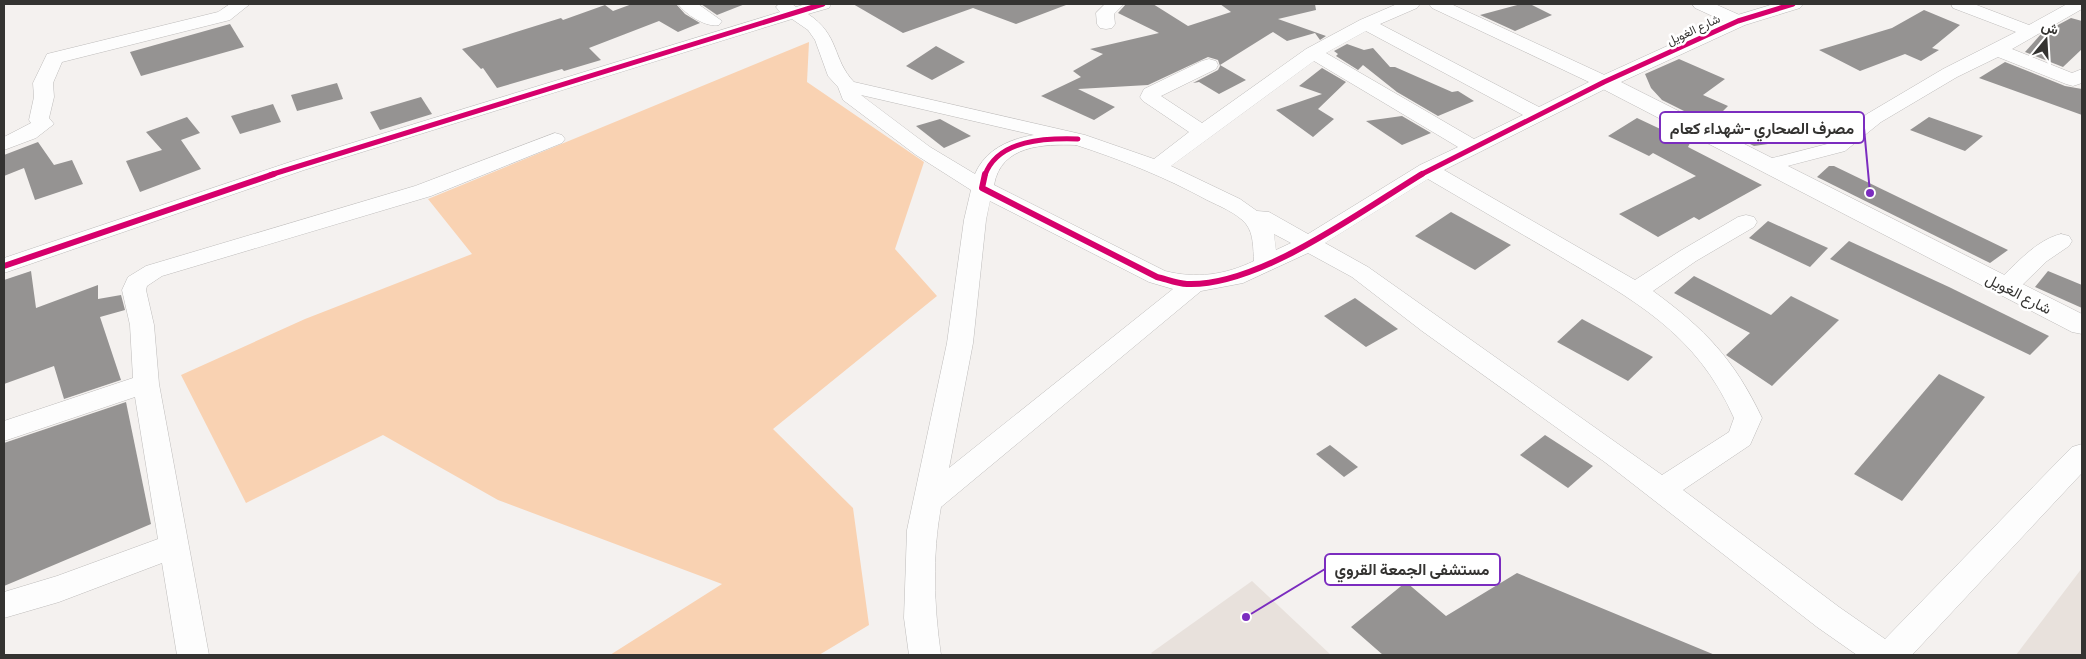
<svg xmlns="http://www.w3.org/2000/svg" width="2086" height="659" viewBox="0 0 2086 659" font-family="Commissioner,Vazirmatn,sans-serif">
  <rect width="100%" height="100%" fill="#f4f1ef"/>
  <g fill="#e8e1dc">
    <path d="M2082,568v87h-66z"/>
    <path d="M1252,581l79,74h-178l-2,-2z"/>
  </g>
  <path fill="#f9d2b2" d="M809,42l-2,40 117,80 -29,87 42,47 -164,133 80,79 16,117 -50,30h-209l112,-71 -224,-84 -115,-65 -137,68 -65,-128 124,-56 167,-65 -44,-55z"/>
  <g fill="#959392">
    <path d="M632,4h44l9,10 15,9 -22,9 -19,-11 -70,27 12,12 -37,11 -2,-2 -65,19 -14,-20 -2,1 -19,-20 99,-31 2,2 42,-15 8,6z"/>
    <path d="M701,4h44l-28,11z"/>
    <path d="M853,4h212l1,1 -50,19 -43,-16 -70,25z"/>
    <path d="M1126,4h27l35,22 43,-14 -11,-8h95l1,6 -38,9 48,17 -6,4 -5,-7 -28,8 -14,-9 -53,33 26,15 -27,14 -20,-12 -6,1 25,-13 2,-4 -2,-6 -10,-3 -60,28 -70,4 37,18 -21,13 -53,-24 40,-19 -8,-6 30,-17 -13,-5 69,-16 -41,-20z"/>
    <path d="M1521,4h9l22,11 -37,16 -35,-16z"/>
    <path d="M1924,10l36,15 -28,23 7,2 -18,11 -16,-7 -45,17 -41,-21 73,-22z"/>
    <path d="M2071,18l11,3v28l-19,18 -38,-15 16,-18z"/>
    <path d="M230,24l14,23 -103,29 -11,-24z"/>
    <path d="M1347,44l17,6 9,-2 17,19h5l57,25 6,-1 16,10 -36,15 -41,-24 -34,-27 -5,5 -22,-14 2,-2 -4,-3z"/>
    <path d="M936,46l29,16 -33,18 -26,-14z"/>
    <path d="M1679,59l46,20 -22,16 25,11 -5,5 58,31 -27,4 -92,-46 -11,-12 -6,-14z"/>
    <path d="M2005,62l60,24 17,3v26l-103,-37z"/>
    <path d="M1322,68l24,14 -28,27 16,10 -21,18 -37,-27 46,-16 -23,-8z"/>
    <path d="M337,83l6,16 -46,12 -6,-16z"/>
    <path d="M421,97l11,17 -52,16 -10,-18z"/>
    <path d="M273,104l8,18 -41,12 -9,-18z"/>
    <path d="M1402,116l29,17 -29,12 -36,-24z"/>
    <path d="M187,117l13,16 -19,7 20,29 -61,23 -14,-31 36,-11 -16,-18z"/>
    <path d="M1929,117l54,19 -18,15 -55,-21z"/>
    <path d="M1637,118l53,25 -2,4 74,38 -63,35 -5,-3 -36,20 -39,-23 77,-38 -43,-23 -4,3 -41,-20z"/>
    <path d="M940,119l31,17 -27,12 -28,-22z"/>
    <path d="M38,142l16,23 18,-5 11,24 -48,16 -11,-32 -20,8v-21z"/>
    <path d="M1829,166h5l174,84 -18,13 -173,-86z"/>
    <path d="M1451,212l60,33 -36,25 -60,-34z"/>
    <path d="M1768,221l60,27 -18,19 -61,-29z"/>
    <path d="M1849,241l100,46 100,49 -19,19 -200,-96z"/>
    <path d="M31,271l5,37 62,-23v14l23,-4 4,15 -25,7 21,63 -57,19 -10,-33 -50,18v-104z"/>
    <path d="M2048,271l34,14v23l-47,-21z"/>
    <path d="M1694,276l77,39 20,-19 48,24 -67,66 -46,-31 24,-22 -76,-40z"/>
    <path d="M1355,298l43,31 -32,18 -42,-31z"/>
    <path d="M1582,319l71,38 -25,24 -71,-39z"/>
    <path d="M1939,374l46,23 -83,104 -48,-27z"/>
    <path d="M126,402l25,122 -147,62v-143z"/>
    <path d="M1545,435l48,31 -25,22 -48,-33z"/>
    <path d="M1330,445l28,22 -14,10 -28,-23z"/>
    <path d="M1517,573l198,82h-332l-32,-28 55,-45 40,34z"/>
  </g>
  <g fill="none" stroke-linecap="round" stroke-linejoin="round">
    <defs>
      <g id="minor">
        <path d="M230,4h20l-20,16 -168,42 -9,21 1,14 -5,21 5,6 -18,14 -32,12v-13l27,-14 -2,-3 5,-23 -1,-14 14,-29 171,-42z"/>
        <path d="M678,4h20l24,17 -3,4c-12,3 -33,-10 -41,-21z"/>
        <path d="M779,4h13l4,3 10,-3h25l-2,4 -21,6c32,21 24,45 46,68l231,53 69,24 35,-27 -46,-31 -3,-4 4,-8 58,-28 7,-2 7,2 2,4 -2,4 -55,27 41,27 104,-74 54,-29 37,-16h23l-3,4 -37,16 159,83 50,-25 -157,-74 -3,-4h22l160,74 3,4 -3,4 -167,84 191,110 45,-29 58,-34 8,-2 8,2 3,5 -3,5 -58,34 -43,30c52,38 81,68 109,127l-12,27 -67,45 156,117 46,32 187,-192 10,-3v29l-170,182h-55l-40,-28 -211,-164 -184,-132 -70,-54 -44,-24 -65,30 -42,8 -260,216c-9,48 -7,100 0,148h-32l-5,-37 3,-88 40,-187 17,-123 7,-30 -55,-35 -73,-55 -5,-13 -10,-11 -13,-36 -7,-10 -16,-11 -488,151 -300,103v-15l286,-96 490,-150 -4,-5zM1366,31l157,84 -49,24 -148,-86zM1314,61l144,86 -38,18 -112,69 -39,-22 -12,-1 -17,-12 -69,-33zM861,95l173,40c-25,4 -49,15 -59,39l-45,-27zM1076,145c46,15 89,32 131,55 12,6 30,13 39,24 8,10 7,25 8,37 -29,14 -58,18 -89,10l-171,-86c7,-40 49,-41 82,-40zM1428,179c43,25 85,50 128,75 77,46 140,78 178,164l-5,14 -67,43 -294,-208 -43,-24zM990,201l159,81 24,7 -224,179 24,-125 13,-123zM1274,234l17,9 -15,7z"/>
        <path d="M1105,4h19l-10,10 1,10 -3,4 -6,1 -6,-1 -3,-4 -1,-11z"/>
        <path d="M1692,4h23l29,13 3,4 -3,4 -6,1 -6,-1 -37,-17z"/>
        <path d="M1951,4h23l55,21 38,-21h15v5l-70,40 60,24 10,-4v14l-9,3 -7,-2 -68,-27 -41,20 -76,45 -36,29 -77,20 -7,-2 -4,-4 4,-4 70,-18 36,-29 76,-45 73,-37 -63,-24z"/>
        <path d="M555,133l7,2 3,4 -3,4 -131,53 -269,80 -15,10 -1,4 8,35 5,59 50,271h-32l-15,-92 -103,39 -55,16v-26l53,-16 101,-37 -23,-142 -131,44v-20l129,-43 -3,-53 -8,-35 6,-13 18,-11 269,-80z"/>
        <path d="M2061,234l8,2 3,5 -3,5 -22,15 -33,32 -8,2 -8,-2 -4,-6 4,-6c18,-17 38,-41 63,-47z"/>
      </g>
      <path id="tertiary" d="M1774,4h29l-3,4 -55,17 -124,57 461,232v20l-10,-2 -475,-246 -4,-4 4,-4 134,-61z"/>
    </defs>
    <use href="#minor" stroke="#bebcbb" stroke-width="1"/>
    <use href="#tertiary" stroke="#bebcbb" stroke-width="1"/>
    <use href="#minor" fill="#fdfdfd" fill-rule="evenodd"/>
    <use href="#tertiary" fill="#fdfdfd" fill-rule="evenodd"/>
    <defs>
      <g id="cycleway-far1">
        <path d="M270,175l553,-171"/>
        <path d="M985,175c13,-36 62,-37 93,-36"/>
        <path d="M1420,175l184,-93 134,-61 55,-17"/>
      </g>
      <g id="cycleway">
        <path d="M985,174l-3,14 175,89c9,2 20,7 30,7 72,3 174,-73 235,-110"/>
        <path d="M4,266l270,-92"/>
      </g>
    </defs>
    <use href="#cycleway-far1" stroke="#fff" stroke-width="8"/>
    <use href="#cycleway" stroke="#fff" stroke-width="9"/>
    <use href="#cycleway-far1" stroke="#d6006c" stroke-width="5"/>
    <use href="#cycleway" stroke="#d6006c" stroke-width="6"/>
  </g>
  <g text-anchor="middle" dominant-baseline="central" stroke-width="5" stroke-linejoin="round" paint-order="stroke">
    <g font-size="12" fill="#343331" stroke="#fff">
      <text transform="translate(1693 29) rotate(-25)">شارع الغويل</text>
    </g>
    <g font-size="15" fill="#343331" stroke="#fff">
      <text transform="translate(2019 293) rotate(27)">شارع الغويل</text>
    </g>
  </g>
  <path fill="none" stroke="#7b2cbf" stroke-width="2" d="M1870 193L1864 128M1246 617L1325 569"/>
  <g fill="#7b2cbf" stroke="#fff" stroke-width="2">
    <circle cx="1870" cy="193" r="5"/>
    <circle cx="1246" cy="617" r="5"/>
  </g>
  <g fill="#fff" stroke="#7b2cbf" stroke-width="2">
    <rect x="1660" y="112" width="204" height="31" rx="5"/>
    <rect x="1325" y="554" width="175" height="31" rx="5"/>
  </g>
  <g font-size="16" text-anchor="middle" font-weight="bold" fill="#343331">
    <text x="1762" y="134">مصرف الصحاري -شهداء كعام</text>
    <text x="1412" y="575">مستشفى الجمعة القروي</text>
  </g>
  <rect width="2086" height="659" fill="none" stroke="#343331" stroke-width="10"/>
  <g transform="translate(2046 40) rotate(18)" stroke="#ffffff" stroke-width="4" paint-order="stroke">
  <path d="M0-4L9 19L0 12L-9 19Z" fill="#343331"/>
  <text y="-8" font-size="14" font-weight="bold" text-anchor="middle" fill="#343331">ش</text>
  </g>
</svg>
